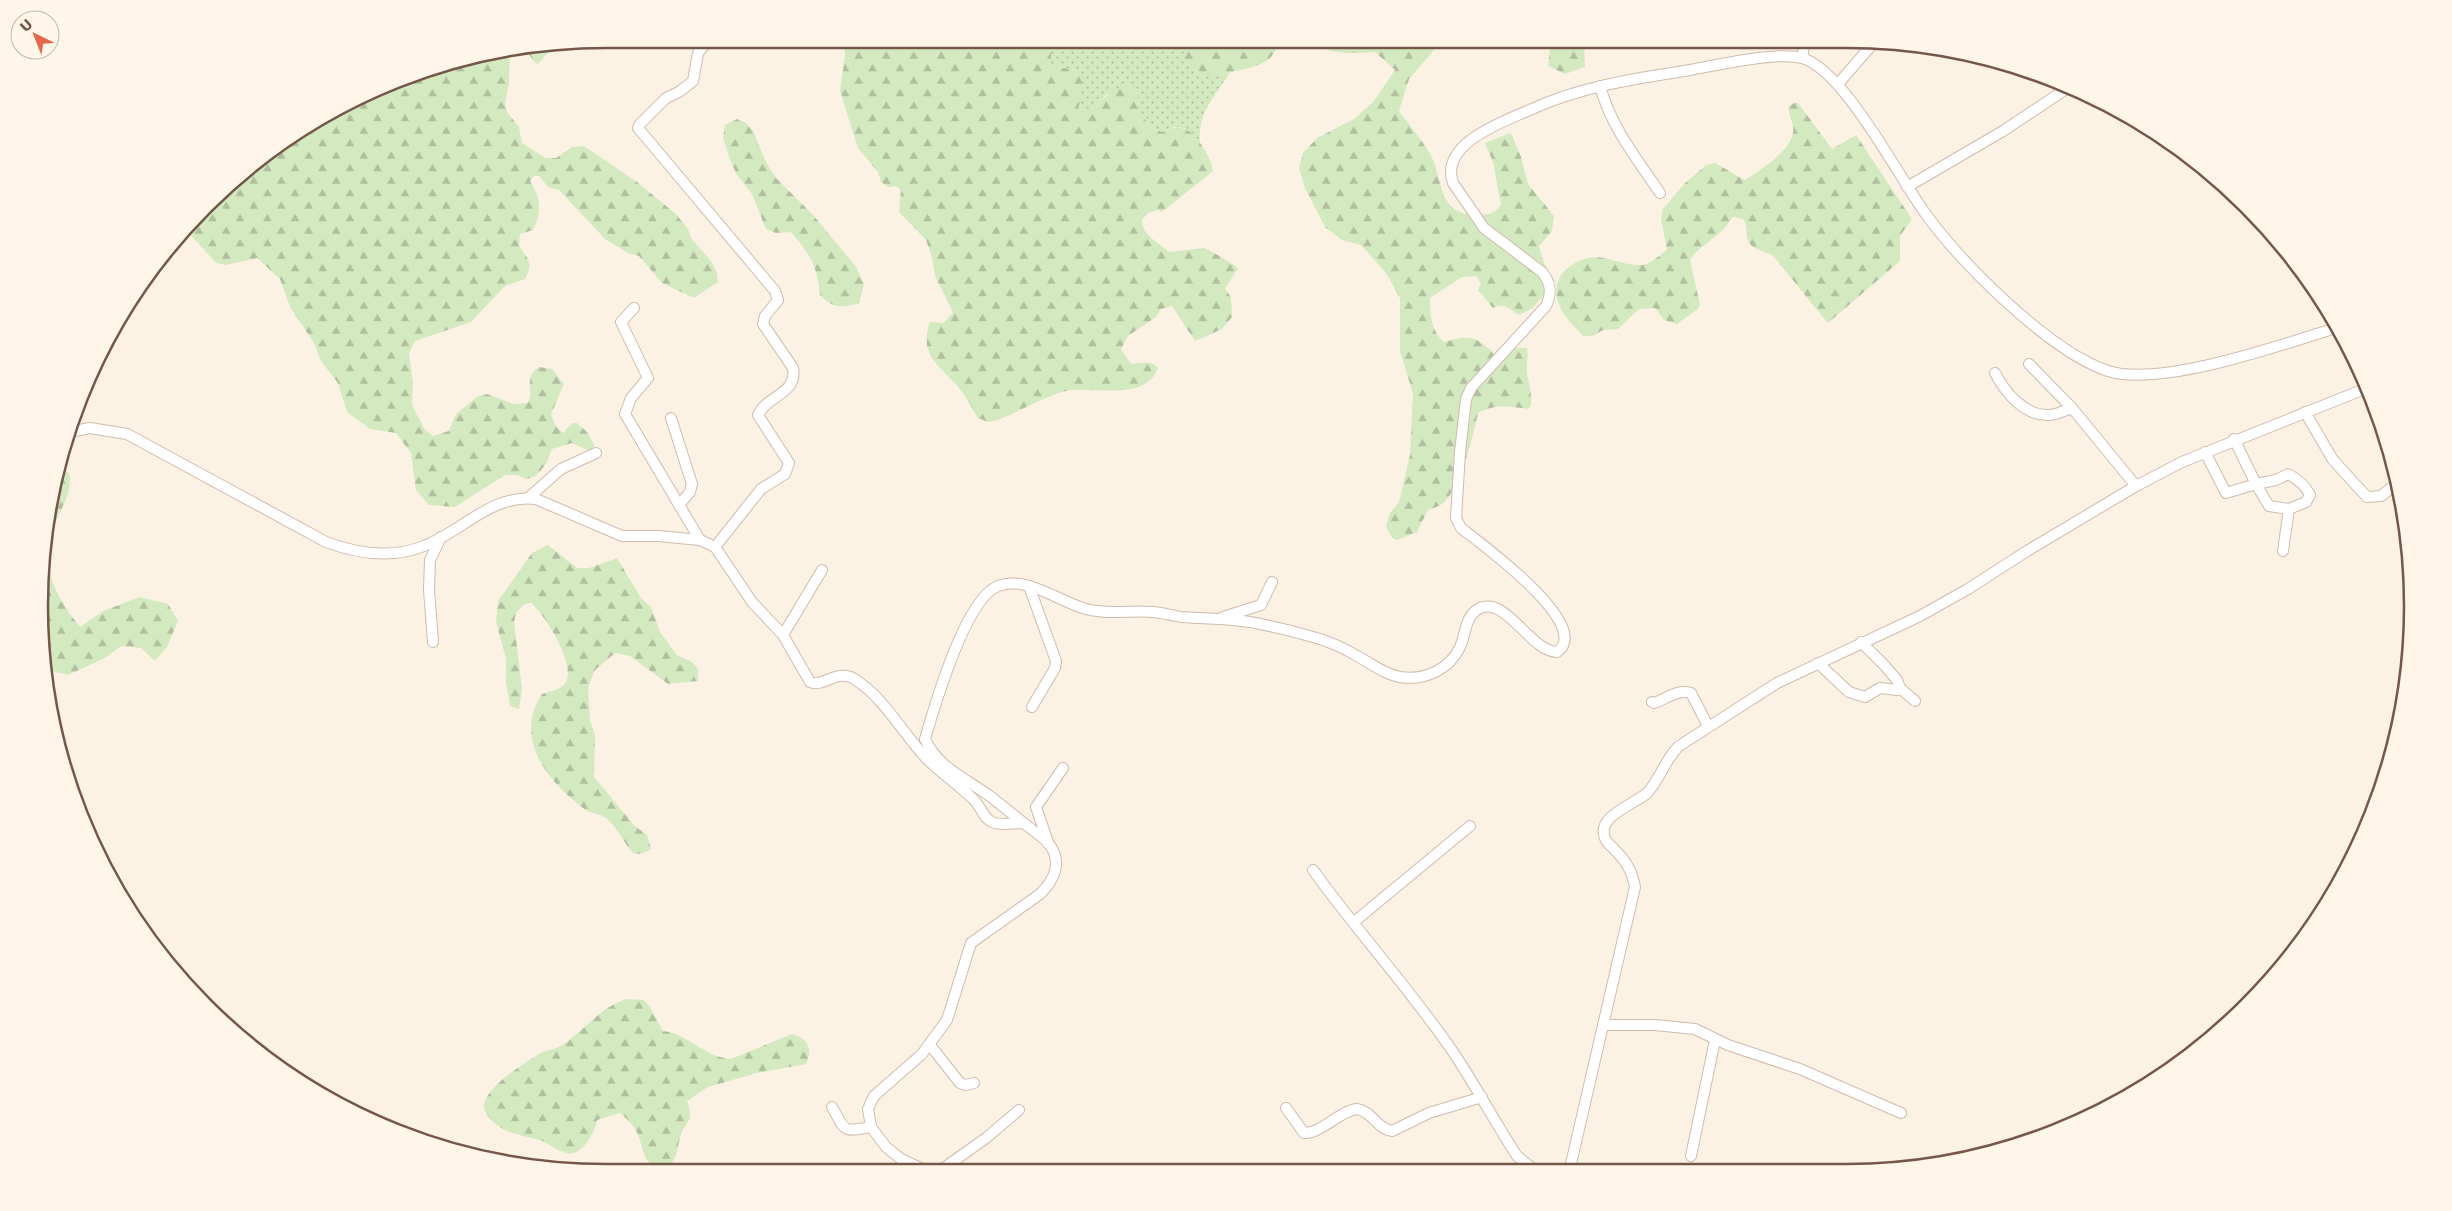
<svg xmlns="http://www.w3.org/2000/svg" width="2452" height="1211" viewBox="0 0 2452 1211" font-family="'DejaVu Sans',sans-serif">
  <defs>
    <pattern id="grass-dots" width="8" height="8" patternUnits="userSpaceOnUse" patternTransform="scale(1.25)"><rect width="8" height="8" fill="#d3eac1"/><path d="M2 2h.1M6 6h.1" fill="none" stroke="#b0c09f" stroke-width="1.8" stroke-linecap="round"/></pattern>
    <pattern id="forest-firs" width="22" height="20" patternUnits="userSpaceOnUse" patternTransform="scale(1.25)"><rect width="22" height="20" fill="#d3eac1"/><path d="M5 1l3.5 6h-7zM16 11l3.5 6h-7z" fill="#b0c09f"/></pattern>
  </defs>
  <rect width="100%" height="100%" fill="#fcf2e3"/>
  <path fill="url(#grass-dots)" d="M1061,39h120l41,35 8,-2c-16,27 -32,38 -30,71l-16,-15 -10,-1 -12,5 -9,-4 -16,-17 1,-20 -31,3 -17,20 -14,-2 1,-42 -26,-4v-18z"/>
  <g fill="url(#forest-firs)">
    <path d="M843,39h218l-10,9v18l26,4 4,3 1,25 -6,14 14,1c12,-13 21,-25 39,-28l9,6 -1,20 16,17 9,4c7,-2 12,-6 19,-4 14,2 31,30 32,43l-51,41 -4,-2 -10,3 -6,7c-1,14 18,24 27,32l35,-4c3,0 32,18 34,20l-13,21 6,8 1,20 -10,12 -27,12 -23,-35 -11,3 -5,8 -28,19 -7,13 10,15c11,-1 20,-4 27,4 -12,35 -67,17 -92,23 -23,6 -46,20 -68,29l-10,2 -10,-4c-6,-9 -11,-21 -19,-30 -19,-23 -41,-32 -29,-66l14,1 9,-11 -18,-36 -3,-19 -6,-17 -27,-28 2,-22 -5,-4 -8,1 -7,-5 -3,-10 -20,-24 -18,-57 5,-36z"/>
    <path d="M1181,39h100c-3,6 -6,14 -10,18 -9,12 -51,17 -66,19l-21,-17 1,-14z"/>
    <path d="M1307,39l140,1 -6,2 -32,37 -10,32c10,13 21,27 30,41 16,27 6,63 49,63 11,0 17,-2 23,-10l-8,-43 -8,-19 26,-10 10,24 7,27 26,32 -2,15 -13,15 5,17 11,18 -22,27 -14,7c-9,-6 -15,-13 -26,-7l-15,-18 3,-6 -5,-8 -14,1 -32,21c0,16 1,33 14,44 34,-10 32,-2 58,17l12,-11h13c2,9 -1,16 0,25 2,13 5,19 4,33l-3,3c-17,-3 -35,-5 -50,4 -5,23 -17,76 -36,91 -4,3 -10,4 -14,6l-11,22 -20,8 -5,-2 -6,-11 4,-14 9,-11 11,-47 3,-62 -13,-41v-54l-14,-25 -25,-28 -19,-5 -17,-13 -20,-39 -6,-20 4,-15 14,-15 37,-19 19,-17 22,-32 -20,-18c-14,1 -29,2 -43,-1 -8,-1 -17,-8 -25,-12z"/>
    <path d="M1551,40h33l1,27 -20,7 -17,-8z"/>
    <path d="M547,44l1,9 -10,11 -4,-2 -10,-15z"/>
    <path d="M510,48l-1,35 -4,20 2,9 12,15 3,16 24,15h10l16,-11 12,-1 53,36 39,32 12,15 3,9 20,23 6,12 1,9 -24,16 -32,-15 -23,-27 -11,-3 -23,-14 -46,-49 -11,-3 -9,-11h-5l-4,5c11,17 12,31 3,49l-13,4 -1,12c10,13 14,19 6,33l-20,7 -34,36 -56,19 -6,12 4,30 -1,22 13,25 8,6 16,-5 7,-17 22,-18 9,-2 26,10 15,-1c7,-15 -6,-24 11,-36l13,2 12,15 -13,30 4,11 8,8 9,-10h5l11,10 6,12 -2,5 -7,-1 -13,-6 -20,6 -6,15 -10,12 -10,3 -9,-4h-12l-50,32 -26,-2 -13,-15 -5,-37 -15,-20 -26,-4 -23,-17 -9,-29 -17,-22 -7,-18 -24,-36 -10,-28 -23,-21 -31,7 -10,-2 -27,-30v-10c22,-23 47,-48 72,-67 62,-48 171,-100 249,-108z"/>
    <path d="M1794,103h4l34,46 24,-14 56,84 -12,17v25l-72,62c-19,-22 -36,-45 -54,-66 -6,-7 -18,-5 -24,-13 -6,-7 -1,-18 -7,-25l-10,-2 -10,13 -27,22 -6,8 10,45 -2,4 -21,15 -13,-4 -9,-12 -16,1 -21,20 -15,1 -10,6h-10c-6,-7 -15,-15 -20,-23 -16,-26 -2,-48 25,-55 18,-4 35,8 53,7 8,0 19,-10 26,-15l-6,-31 2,-10 22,-26 21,-18 9,-2 30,17c15,-9 45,-29 48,-47 2,-10 -6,-17 -4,-27z"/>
    <path d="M737,119l9,4 7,8 13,31 10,16 38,38 42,51 8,17 -5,19c-18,6 -26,5 -39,-8 -3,-31 -10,-40 -29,-63l-15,1 -10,-4 -14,-35 -15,-19 -6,-13 -8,-24 2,-13z"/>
    <path d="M61,468l8,5c4,18 -6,32 -13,48 -3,8 -1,15 -3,22 -1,6 -5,13 -5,19 2,24 18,47 32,65l23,-16 37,-14 28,7 10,17 -11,26 -12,14 -14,-13 -20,-2 -16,12 -37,17 -25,-6 -3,-100 10,-74 7,-26z"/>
    <path d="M548,545l29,23h12l28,-10 24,40 10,9 9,25 17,23 15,7 6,7v12l-30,3 -38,-28 -15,-3 -20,17 -7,18 2,32 5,15 -1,42 41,49 12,9 4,14c-6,3 -11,7 -18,4 -9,-10 -18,-30 -29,-36 -7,-4 -14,-3 -21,-9 -36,-27 -70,-70 -41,-114 8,-3 20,-4 24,-12 10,-18 -22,-69 -36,-80l-8,4 -6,7 -2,9 8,67 -3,20 -9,-3 -4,-24v-23l-10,-37 2,-21 34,-48z"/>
    <path d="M627,999l17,1 6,7 13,24c26,3 41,26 68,28l61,-25c16,4 21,15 14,30l-49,9 -49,14 -21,14c8,24 -2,18 -7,37 -3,11 -2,17 -9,26 -30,6 -25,-10 -33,-29 -3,-9 -11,-16 -18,-22l-23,7c-2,11 -12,30 -23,33 -11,3 -24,-9 -34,-13 -12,-3 -30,-6 -40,-13 -6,-3 -16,-14 -16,-20 0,-20 42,-45 57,-54 5,-3 12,-3 18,-6 24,-14 40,-40 68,-48z"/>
  </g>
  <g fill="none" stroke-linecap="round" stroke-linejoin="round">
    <defs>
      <g id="minor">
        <path d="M709,39l-11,14 -5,28 -14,11 -13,6 -26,26 -2,4 137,163 3,9 -13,16 -2,8 30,44c5,26 -26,27 -35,47l31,48 -4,11 -24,15 -46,58"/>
        <path d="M1802,58l3,-18"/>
        <path d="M1838,84l38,-44"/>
        <path d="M1600,86c11,41 37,73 60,107"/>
        <path d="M1907,187l96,-56 66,-44"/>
        <path d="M634,308l-13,14 27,56 -17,20 -6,16 75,126"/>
        <path d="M2029,364l43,44 64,78"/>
        <path d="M1995,373c10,19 29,43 54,42 7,0 16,-5 23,-7"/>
        <path d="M2305,412l28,48 34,37 14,-1 16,-13"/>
        <path d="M671,418l21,66 -2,8 -11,13"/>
        <path d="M69,432l21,-4 37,6 199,108c32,12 65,17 98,4 37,-14 69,-53 112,-47l86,37h36l42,4 15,7 37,55 31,33"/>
        <path d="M2234,439l22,45 20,-4 12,-6c10,5 17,11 22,21l-4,7 -17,7"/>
        <path d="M2205,452l21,41 30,-9 13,22 20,3 -6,42"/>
        <path d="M528,498l33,-29 35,-16"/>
        <path d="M822,570l-39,65 27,47c14,6 28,-15 46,-2 30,20 47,54 71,79 14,14 32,26 46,40 7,6 11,20 19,23 8,4 22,1 31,1"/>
        <path d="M1029,586l27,75 -1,7 -23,39"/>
        <path d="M1223,617l38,-12 11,-23"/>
        <path d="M433,642l-4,-52 1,-30 11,-23"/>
        <path d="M1861,642l24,24 12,14 3,8 15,13"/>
        <path d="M1818,663l31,29 16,5 15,-9 17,2 3,-2"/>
        <path d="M1652,702l2,1c12,-4 23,-14 37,-10l17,33"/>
        <path d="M1048,842l-12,-35 27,-39"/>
        <path d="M1313,870c44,61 95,117 138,179 24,35 43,72 66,107l15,12"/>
        <path d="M1354,922l116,-96"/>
        <path d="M1603,1025h52l40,4 33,16 72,24 101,44"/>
        <path d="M930,1045l30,38 5,2 9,-2"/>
        <path d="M832,1107c14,25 10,25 39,20"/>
        <path d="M1286,1108l18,25c17,1 35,-22 53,-24 15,2 20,20 35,22l37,-18 53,-16"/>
        <path d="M1691,1156l24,-116"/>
        <path d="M1570,1168l65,-281c-3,-16 -9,-26 -20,-37 -3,-4 -9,-7 -10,-12 -9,-21 27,-33 41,-44 13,-12 19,-35 33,-48l98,-63 143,-67 48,-27 59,-38 109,-65 46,-24 185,-74"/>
        <path d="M925,1170l-24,-11 -15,-12 -15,-20 -3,-18 6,-13 48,-42 25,-34 24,-77 69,-49c15,-14 23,-34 8,-51 -5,-6 -12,-10 -18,-15 -13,-10 -26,-21 -39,-31 -24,-18 -53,-29 -66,-58 10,-34 40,-140 73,-153 28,-11 62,16 88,23 22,6 46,1 68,3 10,1 19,4 28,5 23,2 46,1 68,5 21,4 43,9 63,15 15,4 31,11 44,19 15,8 27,18 43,21 25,4 50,-8 60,-30 6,-13 5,-32 20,-39 27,-11 50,43 77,44 38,-26 -77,-109 -96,-124l-5,-10 4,-66 6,-53 5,-11 75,-82c6,-13 5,-23 -4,-34l-58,-44 -31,-45c-14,-40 52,-62 79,-74 47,-22 101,-30 152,-38 29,-5 91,-20 118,-13 41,11 97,119 123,155 37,51 124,138 183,158 53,17 176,-27 231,-44"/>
        <path d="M941,1170l45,-32 33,-28"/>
      </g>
    </defs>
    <use href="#minor" stroke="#d0bbad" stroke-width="12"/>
    <use href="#minor" stroke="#fff" stroke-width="10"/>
  </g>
  <path d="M0 0H2452V1211H0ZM606 48H1846A558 558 0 0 1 2404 606V606A558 558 0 0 1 1846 1164H606A558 558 0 0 1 48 606V606A558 558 0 0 1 606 48Z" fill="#fff6e9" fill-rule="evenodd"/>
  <path fill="none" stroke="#755749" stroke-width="2.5" d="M606 48H1846A558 558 0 0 1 2404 606V606A558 558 0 0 1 1846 1164H606A558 558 0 0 1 48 606V606A558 558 0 0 1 606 48Z"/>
  <g transform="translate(35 35) rotate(317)"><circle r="24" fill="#fff6e9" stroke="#c8b6a9"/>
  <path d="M0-4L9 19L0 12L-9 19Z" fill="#e86647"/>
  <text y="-8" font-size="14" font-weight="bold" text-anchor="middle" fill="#755749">U</text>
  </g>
</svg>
